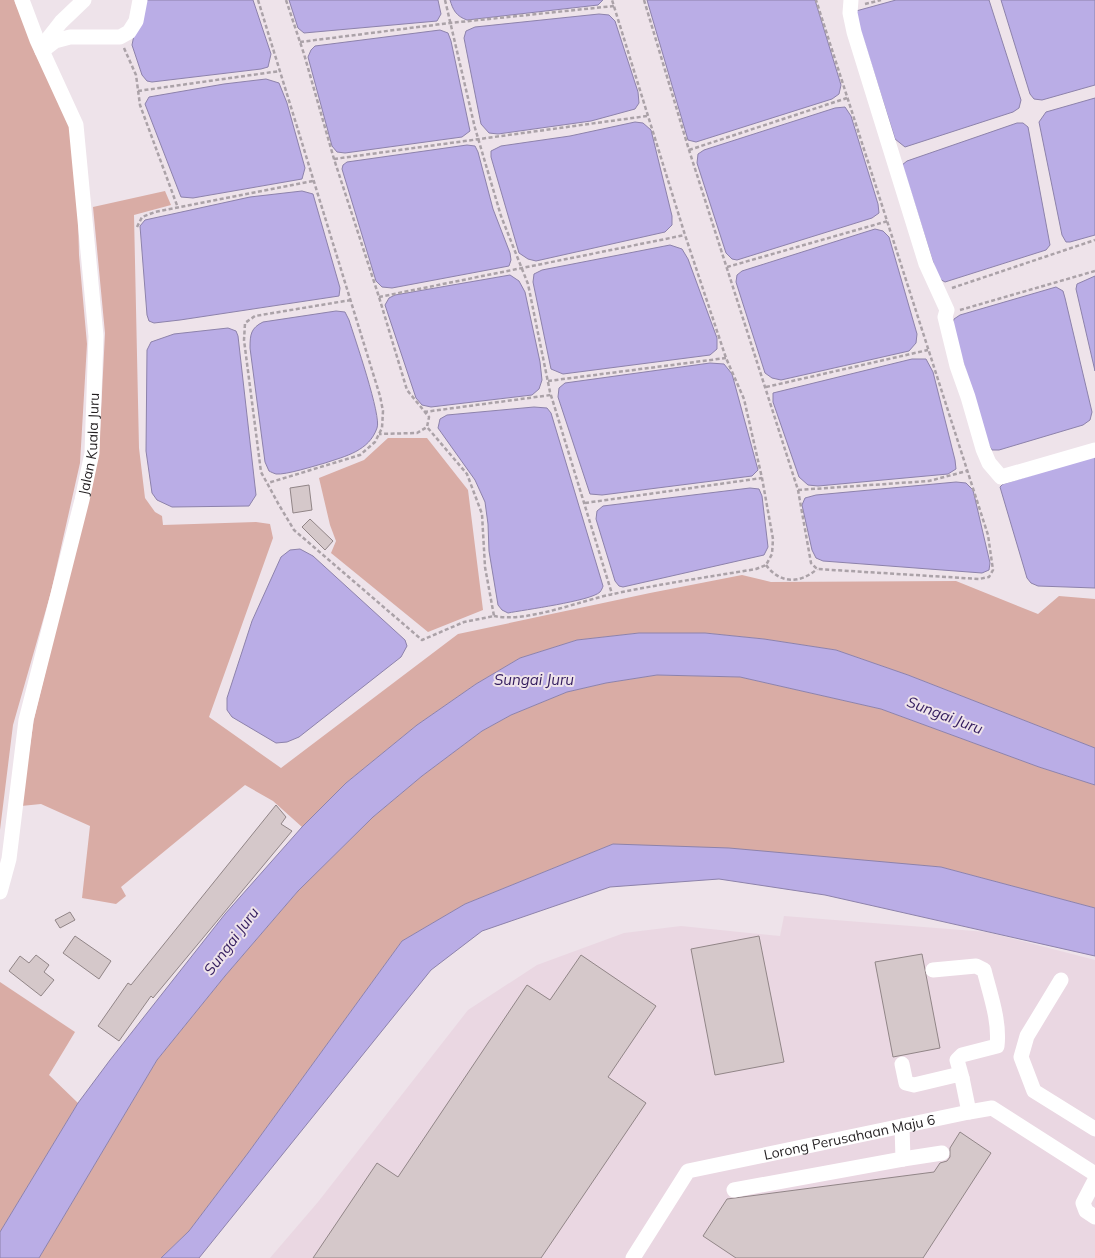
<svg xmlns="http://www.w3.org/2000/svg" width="1095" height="1258" viewBox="0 0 1095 1258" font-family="Mulish,sans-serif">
  <rect width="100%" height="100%" fill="#eee3ea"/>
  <path fill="#ead7e2" d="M784,916l203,16 108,28v298h-825l48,-56 150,-192 69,-45 87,-32 57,-7 99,10z"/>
  <g fill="#d9aca5">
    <path d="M0,0h14l57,130 6,48 2,77 8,89 -7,119 -29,129 -38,133 -13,105z"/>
    <path d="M165,191l6,14 -37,10 5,233 6,50 10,14 7,4 1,9 93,-3 14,2 3,14 -64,179 72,51 177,-134 192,-41 92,-18 29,7 185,-1 82,33 21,-18 36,3v149l-187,-73 -72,-25 -72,-11 -59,-6h-66l-62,7 -57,18 -44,26 -59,41 -71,58 -44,44 -29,-26 -28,-16 -124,102 5,9 -10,8 -34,-6 8,-72 -49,-22 -20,2 13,-87 65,-267 6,-119 -12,-126z"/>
    <path d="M388,438h39l41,52 15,120 -55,22 -97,-79 5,-12 -6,-16 -11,-47 45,-18z"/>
    <path d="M657,675l83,2 141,32 158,58 56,18v123l-154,-41 -328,-23 -148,60 -63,37 -154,212 -59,78 -28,27h-122l118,-198 68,-84 73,-85 75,-74 49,-41 60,-45 29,-16 56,-23 39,-9z"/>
    <path d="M0,982l75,50 -26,43 29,28 -78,129z"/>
  </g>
  <g fill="#baade6" stroke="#8d82ab">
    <path d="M141,0h112l18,54 -3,13 -7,2 -109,13 -5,-1 -5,-6 -10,-30z"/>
    <path d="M289,0h149l3,14 -4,7 -133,12 -6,-5z"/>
    <path d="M450,0h153l-5,5 -131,15c-11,-4 -14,-10 -17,-20z"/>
    <path d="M647,0h168l26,85 -2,9 -7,5 -136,43 -8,-2z"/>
    <path d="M896,0h93l32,100 -2,8 -6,4 -108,35 -10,-8 -39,-122v-6z"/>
    <path d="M1001,0h94v85l-53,15 -8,-1 -4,-5z"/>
    <path d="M599,14l10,1 6,6 23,71 1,11 -4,6 -44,12 -93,13 -9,-1 -8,-9 -17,-86 2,-7 9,-4z"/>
    <path d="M440,30l8,3 3,8 19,90 -8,6 -117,16 -8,-1 -5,-6 -24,-89 3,-7 4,-4z"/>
    <path d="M266,79l13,4 8,20 18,65 -3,11 -109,19 -12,-1 -36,-93 4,-7 75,-13z"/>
    <path d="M1095,98v137l-25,7h-4l-4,-7 -23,-113 7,-10z"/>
    <path d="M845,107l6,9 27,88 1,9 -7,5 -135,42 -5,-1 -6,-6 -29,-90 1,-9 6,-4 131,-42z"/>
    <path d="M635,122l8,1 8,7 21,86v9l-7,7 -129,29 -8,-2 -9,-6 -28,-96v-6l10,-5 69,-10z"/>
    <path d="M1017,123h6l5,4 22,118 -4,5 -101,32 -7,-4 -36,-113 5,-4z"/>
    <path d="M467,145l8,1 3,6 15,57 17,44 1,7 -2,6 -117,22 -10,-1 -6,-6 -34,-112 1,-4 4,-3z"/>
    <path d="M302,191l11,3 27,94 -1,8 -159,24 -26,3 -5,-2 -2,-6 -7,-89 5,-6 105,-23z"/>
    <path d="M875,229l8,2 6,6 28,97 -1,9 -7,8 -128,29 -9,-2 -7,-5 -29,-91 1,-7 5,-4z"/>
    <path d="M670,245l12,4 6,10 29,79v11l-7,6 -147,19 -12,-5 -18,-87 1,-8 8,-4z"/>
    <path d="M510,275l9,6 6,11 15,70 2,18 -3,9 -7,6 -101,12 -9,-2 -6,-7 -31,-93 4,-7 6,-3z"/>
    <path d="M1095,276v95l-19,-82 1,-5z"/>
    <path d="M1056,287l7,4 2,7 27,114 -2,8 -7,5 -84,25h-7l-4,-6 -36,-118 2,-7 6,-4z"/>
    <path d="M336,311l9,1 4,8c5,16 33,97 28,108 -8,23 -31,28 -52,35 -11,3 -39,12 -49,11 -3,-1 -5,-2 -7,-3l-4,-9 -15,-114c0,-14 1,-20 13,-26z"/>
    <path d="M228,328l8,3 2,5 18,159 -7,11 -77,1 -15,-7 -5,-7 -6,-42 1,-101 4,-8 23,-8z"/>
    <path d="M912,359h14l7,13 22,88 1,9 -8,5 -130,12 -10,-1 -9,-8 -26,-75v-9z"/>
    <path d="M710,363l14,1 8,10 26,96 -6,6 -150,19 -12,-1 -32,-97 1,-9 6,-5z"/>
    <path d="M534,407l13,1 4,5 52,173c0,1 -2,5 -3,6 -9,9 -77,18 -92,21l-6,-3 -4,-5 -9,-54 -1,-27 -3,-22 -10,-22 -37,-52 2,-9 7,-4z"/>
    <path d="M1095,455v133l-57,-2 -7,-3 -4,-5 -27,-91 3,-3z"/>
    <path d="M956,482l10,1 7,7 17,73 -1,7 -7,3 -159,-12 -7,-3 -4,-8 -10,-45 3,-7 11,-3z"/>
    <path d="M750,488l9,1 3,7 6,51 -4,8 -141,32 -4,-1 -4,-5 -19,-62 1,-8 6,-5z"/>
    <path d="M300,549l13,7 92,84 2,6 -6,11 -102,80 -12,5 -11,1 -44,-26 -5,-7v-12l25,-77 29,-64 9,-7z"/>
    <path d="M639,633h66l59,6 72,11 72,25 187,73v37l-56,-18 -158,-58 -141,-32 -83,-2 -51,8 -39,9 -56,23 -29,16 -60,45 -49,41 -75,74 -73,85 -68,84 -118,198h-39v-26l78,-129 32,-43 115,-146 77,-87 44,-44 71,-58 59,-41 44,-26 57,-18z"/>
    <path d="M613,844l116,4 212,19 154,41v48l-270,-61 -106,-16 -109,8 -128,44 -51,39 -232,288h-38l28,-27 59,-78 154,-212 63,-37z"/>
  </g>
  <g fill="#d5c8ca" stroke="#918587">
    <path d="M309,485l3,25 -19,3 -3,-25z"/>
    <path d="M310,519l23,22 -8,9 -23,-23z"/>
    <path d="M276,805l10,12 -5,7 11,7 -139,167 -2,-2 -32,45 -21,-15 30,-43 3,2z"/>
    <path d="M70,912l5,8 -15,8 -5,-8z"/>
    <path d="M75,936l36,25 -12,18 -36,-26z"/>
    <path d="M759,936l25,126 -69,13 -24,-126z"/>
    <path d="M922,954l18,94 -47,9 -18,-95z"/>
    <path d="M36,955l13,10 -5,7 10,8 -13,16 -32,-25 11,-15 9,7z"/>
    <path d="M581,955l75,51 -48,71 38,26 -105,155h-228l64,-95 21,14 129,-192 23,15z"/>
    <path d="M960,1132l31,21 -68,105h-187l-33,-22 24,-37 207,-27 6,-9 7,-2 3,-4v-9z"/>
  </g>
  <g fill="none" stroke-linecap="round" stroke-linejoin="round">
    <g stroke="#aba2a8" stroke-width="2.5" stroke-dasharray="4 2.5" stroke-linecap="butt">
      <path d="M258,0l122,396 3,15 -1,17 -7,14 -15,13 -92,28"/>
      <path d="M286,0l18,54 30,105 45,138 28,93 22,27 -2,10 -10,6 -38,1"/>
      <path d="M445,0l30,128 26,88 27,68 22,108 62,202"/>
      <path d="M644,0l45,150 109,340 13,73 6,6 162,10 10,-2 4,-7 -5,-35 -172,-535"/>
      <path d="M865,4l16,-4"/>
      <path d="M300,42l150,-19 164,-17"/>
      <path d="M124,48l12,27 4,30 38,103"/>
      <path d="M138,91l142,-20"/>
      <path d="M689,150l158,-52"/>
      <path d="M334,159l313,-43"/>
      <path d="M137,227l5,-10 13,-5 158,-31"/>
      <path d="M727,267l161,-46"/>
      <path d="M952,288l143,-48"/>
      <path d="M379,297l306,-62"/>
      <path d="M351,300l-96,16 -10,7 -1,17 17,132 18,33 15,25 128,110 42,-18 30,-6 -9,-49 -3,-53 -15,-40 -40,-47"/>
      <path d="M960,310l135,-39"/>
      <path d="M548,381l178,-23"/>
      <path d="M766,387l162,-37"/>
      <path d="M424,412l127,-17"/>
      <path d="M798,490l131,-9 38,-10"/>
      <path d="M585,503l177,-25"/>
      <path d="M766,565c14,19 34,19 51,4"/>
      <path d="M494,616c33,7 85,-15 119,-22 47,-10 95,-17 143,-25l10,-4 6,-11 1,-15 -11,-61 -18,-79 -18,-41 -41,-123 -73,-235"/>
    </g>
    <g stroke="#fff" stroke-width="15">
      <path d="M851,0l-1,13 4,19 72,232 21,46 -2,7 12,49 11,31 15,52 6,14 12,14 94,-27"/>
      <path d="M43,45l18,-23 23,-22"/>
      <path d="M42,51l13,-10 15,-4h50l9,-5 7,-11 4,-21"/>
      <path id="s1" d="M0,892l9,-33 17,-139 56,-220 10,-47 4,-117 -20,-211 -39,-85 -15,-40"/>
      <path d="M933,970l43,-4 8,4c6,24 16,51 13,76l-35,9 -5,5 5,18"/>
      <path d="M1061,980l-34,56 -6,21 13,34 61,38"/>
      <path d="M902,1064l4,19 8,2 42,-10 6,3 7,34"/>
      <path d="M903,1159l39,-6"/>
      <path d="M1095,1180l-12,23 3,8 9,6"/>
      <path d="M734,1190l169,-31 -1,-33"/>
      <path id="s2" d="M633,1258l55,-87 281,-59 23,-4 103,66"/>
    </g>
  </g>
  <g text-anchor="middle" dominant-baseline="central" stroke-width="4" stroke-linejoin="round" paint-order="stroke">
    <g font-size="14" fill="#231f21" stroke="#eee3ea">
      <text stroke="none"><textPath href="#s1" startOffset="458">Jalan Kuala Juru</textPath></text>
      <text stroke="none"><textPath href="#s2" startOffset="268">Lorong Perusahaan Maju 6</textPath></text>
    </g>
    <g font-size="15" font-style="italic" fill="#331c5e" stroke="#eee3ea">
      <text x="534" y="679">Sungai Juru</text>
      <text transform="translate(945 715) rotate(21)">Sungai Juru</text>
      <text transform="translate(231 941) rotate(-53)">Sungai Juru</text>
    </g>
  </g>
</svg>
